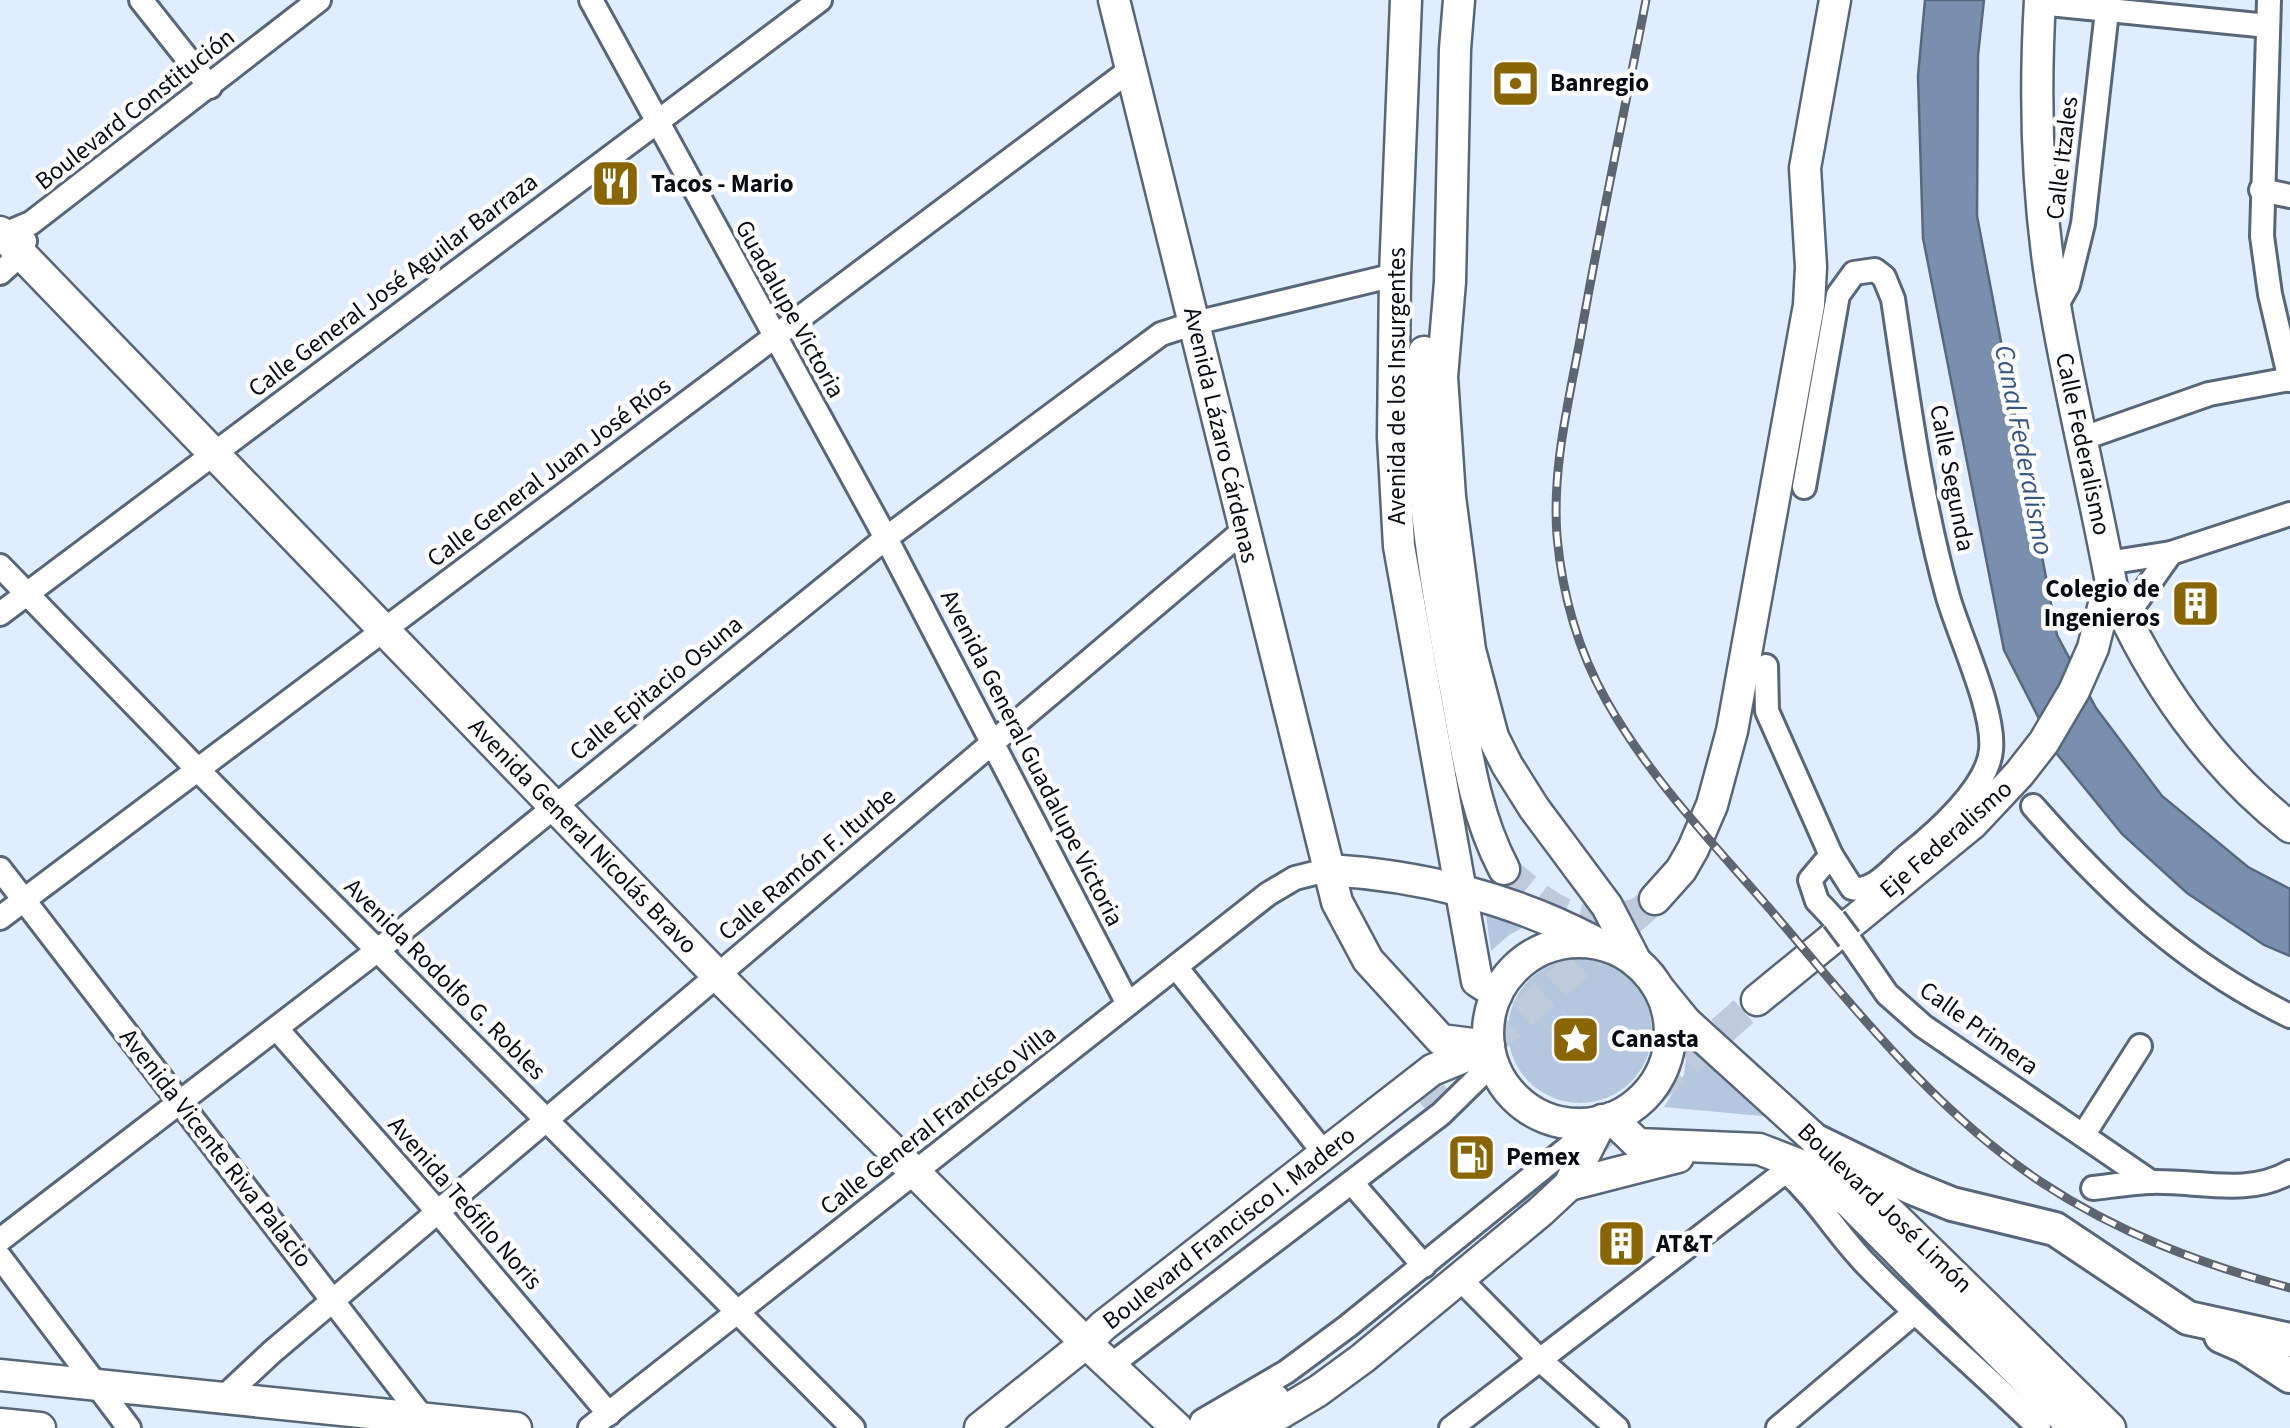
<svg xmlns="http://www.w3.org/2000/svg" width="2290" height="1428" viewBox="0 0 2290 1428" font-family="'Source Sans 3',sans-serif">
  <rect width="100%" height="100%" fill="#dfedfe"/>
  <g fill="#b5c7df">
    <path d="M1485,908l54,11 -30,16 -18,16z"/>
    <circle cx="1580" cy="1031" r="72"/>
    <path d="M1689,1033l95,85 -120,-11 20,-32z"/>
  </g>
  <path fill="#798fad" stroke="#57687f" stroke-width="2.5" d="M1925,0h59l-6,55 -1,161 80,419 39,73 66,88 86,71 42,22v67l-26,-11 -77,-52 -65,-59 -65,-80 -53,-104 -81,-412 -5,-162z"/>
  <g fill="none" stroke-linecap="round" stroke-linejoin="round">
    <g stroke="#bfcbdb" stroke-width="30" stroke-dasharray="30 15" stroke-linecap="butt">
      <path d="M1504,869c24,21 56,51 91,52 13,0 27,-5 40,-7"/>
      <path d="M1420,1103l235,-204"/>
      <path d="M1517,1208l240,-208"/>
    </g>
    <defs>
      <g id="minor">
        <path d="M141,0l69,87"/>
        <path d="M591,0l295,538 242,466"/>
        <path d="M2269,0l-7,236 8,58 20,86"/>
        <path d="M2039,3l229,23"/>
        <path d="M2261,190l29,6"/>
        <path d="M0,236l31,-13 288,-223"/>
        <path d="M0,273l20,-18 5,-14"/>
        <path d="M2055,308l13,-23 15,-61 24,-213"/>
        <path d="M2081,439l128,-45 81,-15"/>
        <path d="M1804,487l34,-192 16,-22 21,-3 9,7 9,22c15,100 28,201 55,298 12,41 47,114 43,153 -3,37 -55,83 -83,105 -15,12 -35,39 -56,33l-21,-33"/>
        <path d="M2107,563l64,-10 119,-39"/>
        <path d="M0,566l199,205 654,657"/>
        <path d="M0,614l820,-614"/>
        <path d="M2125,618l46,-65"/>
        <path d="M1766,666l1,45 64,144 -21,25 7,21 17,18"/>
        <path d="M2033,806c76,87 152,159 257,210"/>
        <path d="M0,869l423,549"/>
        <path d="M0,918l1130,-848"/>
        <path d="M1849,939l38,55 36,32 228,156"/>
        <path d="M1176,967l148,186"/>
        <path d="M277,1029l161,183 171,202"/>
        <path d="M2084,1134l56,-88"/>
        <path d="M1352,1183l72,83"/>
        <path d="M2093,1188c18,-2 37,-5 56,-6 47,-2 98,15 141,-10"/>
        <path d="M0,1240l378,-290 508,-412 275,-204 34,-11 200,-48"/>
        <path d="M0,1257l129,171"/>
        <path d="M1461,1280l78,79 78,69"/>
        <path d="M1111,1365l330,-251 52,-51"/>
        <path d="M225,1396l47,-44 971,-821"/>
        <path d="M590,1428l678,-534 27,-16 32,-8"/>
        <path d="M1199,1428l3,-7 84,-49 62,-46 248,-201"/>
        <path d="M1451,1428l335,-257c33,30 50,62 80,93 55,57 116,108 173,164"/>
        <path d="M1778,1428l136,-115"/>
      </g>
      <g id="major">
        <path d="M1114,0l223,902 31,58 73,80 48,6"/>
        <path d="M1406,0l-11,275 -2,162 6,109 78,435 20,13"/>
        <path d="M1459,0l-4,49 -5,233 -8,95 8,120 20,153 23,87 14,28 27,43 73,98 29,56"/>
        <path d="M2040,0c-6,104 -3,209 16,311 16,93 39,184 56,277 39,91 99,177 178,239"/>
        <path d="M0,232l717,743 369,368 91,85"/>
        <path d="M1424,352c-9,119 10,225 32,341 11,61 19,121 48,176"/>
        <path d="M1327,870c92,5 185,28 266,71"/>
        <path d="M1655,899l26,-29 12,-21 19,-44 20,-74 77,-426 2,-38 -6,-99 30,-168"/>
        <circle cx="1579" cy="1033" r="91"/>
        <path d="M1659,989l27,33 132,120 292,286"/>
        <path d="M1757,1000l215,-176 47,-50 25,-32 30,-51 19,-43 10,-40 9,-20"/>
        <path d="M1611,1118l27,26 121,5 44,17 47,37 224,225"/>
        <path d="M1569,1185l109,-28"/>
        <path d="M0,1375l516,53"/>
        <path d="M0,1424l40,4"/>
        <path d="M980,1428l106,-85 17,-17 329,-256 54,-22"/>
        <path d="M1219,1428l55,-29"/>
        <path d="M1256,1428l62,-37 45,-33 177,-146 29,-27 33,-65"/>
      </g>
      <g id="highway">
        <path d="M1818,1142l92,45 42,17 103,25 133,89 102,22"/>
        <path d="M2221,1336l23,10 46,30"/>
      </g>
    </defs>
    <use href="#minor" stroke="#576679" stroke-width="28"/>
    <use href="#major" stroke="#576679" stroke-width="35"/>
    <use href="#highway" stroke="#576679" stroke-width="38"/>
    <use href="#minor" stroke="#fff" stroke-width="22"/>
    <use href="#major" stroke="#fff" stroke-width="30"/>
    <use href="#highway" stroke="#fff" stroke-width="32"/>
    <defs>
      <path id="rail" d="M1646,0c-22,113 -46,226 -66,340 -12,65 -28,129 -23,196 5,57 21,114 49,164 43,77 106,142 163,208 83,97 164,202 272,274 77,51 160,82 249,106"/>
    </defs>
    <use href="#rail" stroke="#5c6570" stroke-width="9"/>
    <use href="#rail" stroke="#fff" stroke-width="5" stroke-dasharray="15" stroke-linecap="butt"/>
    <defs>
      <path id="minor-bridge" d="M1834,919l15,20"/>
    </defs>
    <use href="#minor-bridge" stroke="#576679" stroke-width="28" stroke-linecap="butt"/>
    <use href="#minor-bridge" stroke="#fff" stroke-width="22"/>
  </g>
  <defs>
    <symbol id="bank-square" viewBox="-11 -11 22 22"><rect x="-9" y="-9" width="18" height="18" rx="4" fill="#8a6504" stroke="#fff"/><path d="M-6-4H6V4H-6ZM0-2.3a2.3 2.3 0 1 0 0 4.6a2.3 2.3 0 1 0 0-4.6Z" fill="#fff"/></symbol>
    <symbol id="restaurant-square" viewBox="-11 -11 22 22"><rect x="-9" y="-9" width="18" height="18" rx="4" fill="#8a6504" stroke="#fff"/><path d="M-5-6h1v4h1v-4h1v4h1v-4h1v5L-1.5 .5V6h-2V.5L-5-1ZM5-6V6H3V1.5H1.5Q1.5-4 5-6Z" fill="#fff"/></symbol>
    <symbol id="building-square" viewBox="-11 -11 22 22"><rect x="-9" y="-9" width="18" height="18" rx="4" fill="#8a6504" stroke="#fff"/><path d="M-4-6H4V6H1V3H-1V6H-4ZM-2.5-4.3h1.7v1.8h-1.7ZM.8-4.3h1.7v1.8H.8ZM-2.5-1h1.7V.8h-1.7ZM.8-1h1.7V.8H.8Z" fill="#fff"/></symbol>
    <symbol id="sight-square" viewBox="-11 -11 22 22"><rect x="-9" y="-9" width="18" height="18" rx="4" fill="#8a6504" stroke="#fff"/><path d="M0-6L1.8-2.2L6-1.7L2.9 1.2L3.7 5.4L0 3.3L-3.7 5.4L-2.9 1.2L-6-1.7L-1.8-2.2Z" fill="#fff"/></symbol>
    <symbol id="fuel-square" viewBox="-11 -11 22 22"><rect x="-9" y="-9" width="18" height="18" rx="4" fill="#8a6504" stroke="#fff"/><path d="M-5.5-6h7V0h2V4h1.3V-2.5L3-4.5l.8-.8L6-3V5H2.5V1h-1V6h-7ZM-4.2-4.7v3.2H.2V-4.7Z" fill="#fff"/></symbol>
  </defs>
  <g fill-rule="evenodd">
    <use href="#bank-square" x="1488" y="56" width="55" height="55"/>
    <use href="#restaurant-square" x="588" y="156" width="55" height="55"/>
    <use href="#building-square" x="2168" y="576" width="55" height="55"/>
    <use href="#sight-square" x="1548" y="1012" width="55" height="55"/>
    <use href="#fuel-square" x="1444" y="1130" width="55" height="55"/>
    <use href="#building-square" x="1594" y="1216" width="55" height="55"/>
  </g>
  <g text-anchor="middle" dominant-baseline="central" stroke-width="9" stroke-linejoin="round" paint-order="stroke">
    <g font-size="25" font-weight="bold" fill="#070c13" stroke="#fff" text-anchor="start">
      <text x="1550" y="83">Banregio</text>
      <text x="651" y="184">Tacos - Mario</text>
      <text x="2160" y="589" text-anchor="end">Colegio de<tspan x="2160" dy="29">Ingenieros</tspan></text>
      <text x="1611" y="1039">Canasta</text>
      <text x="1506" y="1157">Pemex</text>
      <text x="1656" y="1244">AT&amp;T</text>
    </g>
    <g font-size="25" fill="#070c13" stroke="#fff">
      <text transform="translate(135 109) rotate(-38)">Boulevard Constitución</text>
      <text transform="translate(2062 158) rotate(-83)">Calle Itzales</text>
      <text transform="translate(393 285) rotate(-37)">Calle General José Aguilar Barraza</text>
      <text transform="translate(790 309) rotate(61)">Guadalupe Victoria</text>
      <text transform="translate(1397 386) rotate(-90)">Avenida de los Insurgentes</text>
      <text transform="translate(1221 435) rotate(77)">Avenida Lázaro Cárdenas</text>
      <text transform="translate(2083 444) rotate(78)">Calle Federalismo</text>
      <text transform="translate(549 472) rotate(-37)">Calle General Juan José Ríos</text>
      <text transform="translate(1952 478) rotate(79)">Calle Segunda</text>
      <text transform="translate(656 688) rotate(-39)">Calle Epitacio Osuna</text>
      <text transform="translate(1032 758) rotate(63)">Avenida General Guadalupe Victoria</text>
      <text transform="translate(583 836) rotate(46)">Avenida General Nicolás Bravo</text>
      <text transform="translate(1946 839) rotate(-41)">Eje Federalismo</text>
      <text transform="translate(807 864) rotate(-40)">Calle Ramón F. Iturbe</text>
      <text transform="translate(445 979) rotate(45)">Avenida Rodolfo G. Robles</text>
      <text transform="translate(1979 1028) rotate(36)">Calle Primera</text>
      <text transform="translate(938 1120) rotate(-38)">Calle General Francisco Villa</text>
      <text transform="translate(216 1148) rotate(52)">Avenida Vicente Riva Palacio</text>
      <text transform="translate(465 1203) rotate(49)">Avenida Teófilo Noris</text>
      <text transform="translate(1885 1208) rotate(44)">Boulevard José Limón</text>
      <text transform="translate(1229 1228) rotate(-38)">Boulevard Francisco I. Madero</text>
    </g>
    <g font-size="28" font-style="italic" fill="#355681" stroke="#fff">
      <text transform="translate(2024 450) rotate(79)">Canal Federalismo</text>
    </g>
  </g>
</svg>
